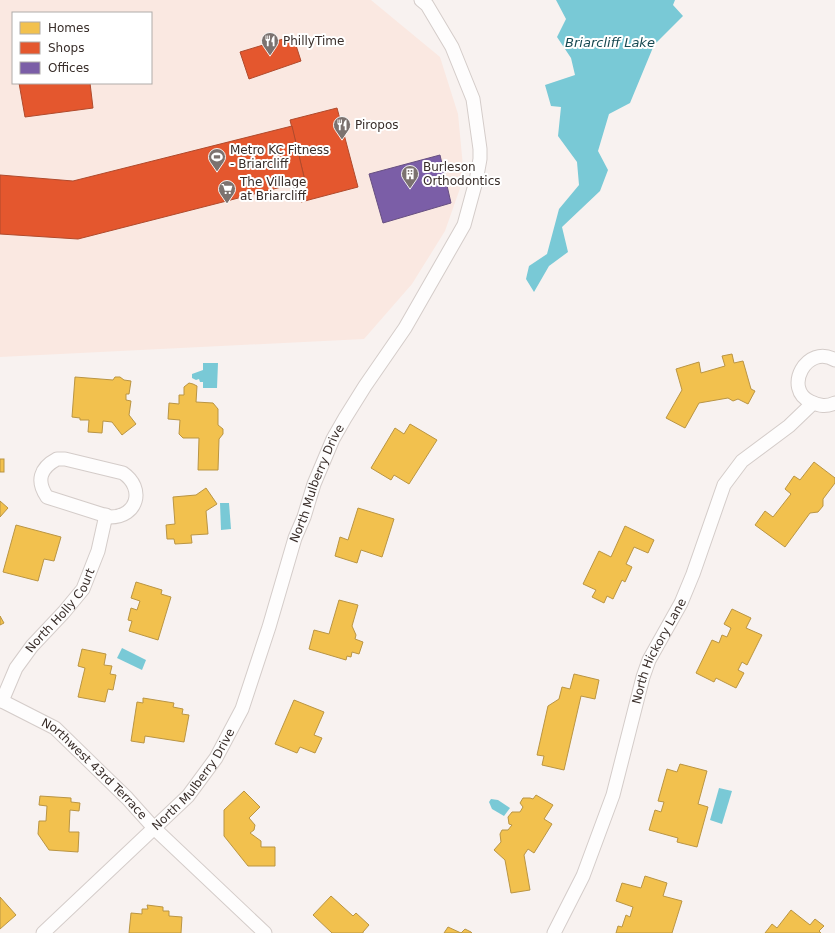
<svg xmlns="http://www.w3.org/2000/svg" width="835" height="933" viewBox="0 0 835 933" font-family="'DejaVu Sans',sans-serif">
  <rect width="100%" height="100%" fill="#f8f2f0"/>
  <path fill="#fae8e1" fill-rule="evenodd" d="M0,0h371l69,57 18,57 6,63 -19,54 -33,53 -48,55 -364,18zM13,13h138v70h-138z"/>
  <g fill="#79c9d6">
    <path d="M556,0h119l-2,5 10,11 -29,29 -24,58 -21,11 -11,37 10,19 -8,21 -38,36 6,25 -19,14 -15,26 -8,-13 3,-13 18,-12 12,-45 20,-24 -2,-23 -19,-26 3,-29 -10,-1 -6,-21 30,-10 -4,-17 -14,-21 9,-18z"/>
    <path d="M203,363h15l-1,25h-14v-6h-3l-1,-3 -3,1 -4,-2v-4l11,-4z"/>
    <path d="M220,503h9l2,26 -10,1z"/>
    <path d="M122,648l24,12 -4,10 -25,-12z"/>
    <path d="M719,788l13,3 -10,33 -12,-4z"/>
    <path d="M491,799l7,1 12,8 -6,8 -12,-7 -3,-7z"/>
  </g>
  <g fill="#f2c14e" stroke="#ba9543">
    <path d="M732,354l2,9 9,-2 8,28 4,2 -7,13 -10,-5 -5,2 -5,-3 -29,5 -14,25 -19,-10 16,-28 -6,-21 23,-7 2,11 24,-7 -3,-10z"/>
    <path d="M75,377l38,3 2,-3h5l4,3 7,1 -2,13h-3v6l5,1 -2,14 7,9 -14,11 -10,-13 -9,-1 -1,12 -14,-1 1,-12h-9v-2l-8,-1z"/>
    <path d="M189,383l4,1 4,2 -1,16 17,1 5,6v16l5,4v5l-4,5 -1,31h-20l1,-32h-16l-4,-4 1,-14 -12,-1 1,-16 10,1v-9h5v-8z"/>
    <path d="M410,424l27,16 -28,44 -15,-9 -3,5 -20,-12 24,-40 9,6z"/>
    <rect x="0" y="459" width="4" height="13"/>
    <path d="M814,462l21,16v5l-12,16v7l-5,6 -8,1 -25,34 -30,-22 10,-14 8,6 18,-23 -6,-5 9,-13 6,4z"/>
    <path d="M206,488l11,16 -11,7 2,23 -17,1 1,8 -17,1 -1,-5h-7l-1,-14 9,-1 -2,-27 23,-2z"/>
    <path d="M0,501l8,7 -8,9z"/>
    <path d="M358,508l36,11 -12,38 -21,-7 -4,13 -22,-7 5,-19 8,3z"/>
    <path d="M16,525l45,12 -7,24 -10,-2 -6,22 -35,-9z"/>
    <path d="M625,526l29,14 -6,13 -14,-6 -8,17 6,3 -7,15 -3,-2 -9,19 -6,-3 -3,7 -12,-6 4,-7 -13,-6 16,-33 12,6z"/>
    <path d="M136,582l26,8 -1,4 10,3 -13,43 -29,-9 3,-10 -4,-1 3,-12 6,2 3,-9 -9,-3z"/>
    <path d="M339,600l19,5 -6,21 4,9 -1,4 8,3 -4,12 -7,-2 -1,5 -4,-1 -1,4 -37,-11 5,-19 15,4z"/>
    <path d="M732,609l19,9 -5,10 16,7 -15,30 -5,-3 -4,8 6,3 -8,15 -20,-10 -2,4 -18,-9 16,-33 7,3 3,-8 5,2 4,-9 -7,-4z"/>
    <path d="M0,616l4,7 -4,2z"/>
    <path d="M82,649l24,5 -2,11 8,1 -2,8 6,1 -3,15 -5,-1 -3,13 -27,-5 7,-29 -7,-2z"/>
    <path d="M574,674l25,6 -4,19 -14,-3 -17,74 -22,-5 2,-9 -7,-1 11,-49 11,-7 3,-12 8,2z"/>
    <path d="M143,698l31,5 -1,4 10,2 -1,5 7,1 -5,27 -39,-6 -1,7 -13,-2 6,-39 6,1z"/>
    <path d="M294,700l30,12 -10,23 8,3 -7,15 -15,-6 -3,6 -22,-9z"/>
    <path d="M680,764l27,7 -9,33 10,3 -11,40 -20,-5 1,-4 -29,-8 6,-20 6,2 3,-10 -6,-1 9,-32 10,3z"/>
    <path d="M244,791l16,16 -11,11 6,7 -1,5 -4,3 11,8v6h14v19h-27l-24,-30v-26z"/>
    <path d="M536,795l17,10 -9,14 8,5 -18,29 -6,-4 -4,6 6,35 -19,3 -6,-33 -11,-10 7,-8 -1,-8 2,-4h6l4,-5 -3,-1 -1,-7 4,-5h8l3,-5 -3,-4 3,-5h7l3,1z"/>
    <path d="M40,796l31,2v4l9,1 -1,8 -9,-1 -1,22h10l-1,20 -29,-2 -11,-16 1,-13h7l1,-15 -8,-1z"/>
    <path d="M645,876l22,7 -4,13 19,5 -10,32h-56l2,-7 4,1 4,-12 4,2 3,-10 -17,-6 6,-18 19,5z"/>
    <path d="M331,896l22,20 3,-3 13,12 -6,7v1h-31l-19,-18z"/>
    <path d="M0,897l16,18 -16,14z"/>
    <path d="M147,905l16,2v4h6v5l13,1 -1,16h-52l2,-20 11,1v-5h6z"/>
    <path d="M791,910l19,15 5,-6 9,7 -5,5 2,2h-56l7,-9 5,4z"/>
    <path d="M448,927l13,6h-17z"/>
    <path d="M465,929l6,3 1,1h-11z"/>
  </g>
  <g fill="#e4572e" stroke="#b04a2c">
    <path d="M293,36l8,25 -52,18 -9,-27z"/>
    <path d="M19,83h71l3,25 -68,9z"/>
    <path d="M337,108l21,79 -57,15 -3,-11 9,-2 -17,-69z"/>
    <path d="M292,126l13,55 -227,58 -78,-5v-59l73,6z"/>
  </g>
  <path fill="#7b5ea7" stroke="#674f81" d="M440,155l11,48 -68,20 -14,-49z"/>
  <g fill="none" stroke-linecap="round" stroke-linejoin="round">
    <defs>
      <g id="street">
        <path d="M835,360c-28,-17 -53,29 -24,42 9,4 15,5 24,1"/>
        <path d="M57,459h8l58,14c22,15 15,44 -13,44l-63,-20c-11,-16 -7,-29 10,-38z"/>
        <path id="s1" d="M0,700l55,28 72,70 27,30 111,105"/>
        <path id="s2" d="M2,701l14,-33 16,-22 32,-34 19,-23 15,-38 8,-36"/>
        <path id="s3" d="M43,933l145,-137 28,-38 26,-49 27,-82 26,-89 9,-21 10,-33 19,-45 12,-21 20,-32 40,-58 59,-103 12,-44 4,-22v-10l-7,-50 -21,-52 -25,-42 -6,-5"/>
        <path id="s4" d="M554,933l29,-57 30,-81 30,-118 6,-17 32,-57 12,-29 31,-89 18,-24 47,-35 24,-23"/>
      </g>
    </defs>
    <use href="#street" stroke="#d4ccc9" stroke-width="15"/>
    <use href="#street" stroke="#fefdfd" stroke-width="13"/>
  </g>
  <defs>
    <symbol id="restaurant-pin" viewBox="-11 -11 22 30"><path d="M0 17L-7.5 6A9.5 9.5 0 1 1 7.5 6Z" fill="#7b726f" stroke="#fff"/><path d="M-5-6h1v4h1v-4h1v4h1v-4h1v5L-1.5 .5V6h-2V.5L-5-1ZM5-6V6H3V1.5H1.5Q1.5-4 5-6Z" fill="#fff"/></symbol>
    <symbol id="stadium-pin" viewBox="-11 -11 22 30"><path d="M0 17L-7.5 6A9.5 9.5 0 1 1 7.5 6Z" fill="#7b726f" stroke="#fff"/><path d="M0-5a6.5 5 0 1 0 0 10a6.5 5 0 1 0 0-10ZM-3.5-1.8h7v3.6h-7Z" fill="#fff"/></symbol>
    <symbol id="building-pin" viewBox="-11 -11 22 30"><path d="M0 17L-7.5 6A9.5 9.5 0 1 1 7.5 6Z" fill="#7b726f" stroke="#fff"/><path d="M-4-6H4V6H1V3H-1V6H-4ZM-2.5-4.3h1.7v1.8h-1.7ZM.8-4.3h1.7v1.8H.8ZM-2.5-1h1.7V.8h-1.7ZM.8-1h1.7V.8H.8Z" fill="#fff"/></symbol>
    <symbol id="supermarket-pin" viewBox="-11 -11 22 30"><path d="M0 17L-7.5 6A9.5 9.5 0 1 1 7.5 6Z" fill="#7b726f" stroke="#fff"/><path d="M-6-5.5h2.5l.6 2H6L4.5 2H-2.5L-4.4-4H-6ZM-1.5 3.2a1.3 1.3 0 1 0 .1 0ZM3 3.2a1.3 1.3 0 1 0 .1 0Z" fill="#fff"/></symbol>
  </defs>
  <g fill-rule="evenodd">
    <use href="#restaurant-pin" x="260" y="31" width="20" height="27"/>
    <use href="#restaurant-pin" x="332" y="115" width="20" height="27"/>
    <use href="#stadium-pin" x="207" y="147" width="20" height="27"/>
    <use href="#building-pin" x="400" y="164" width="20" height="27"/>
    <use href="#supermarket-pin" x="217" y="179" width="20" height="27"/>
  </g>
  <g text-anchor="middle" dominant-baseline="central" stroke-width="4" stroke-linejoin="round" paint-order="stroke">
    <g font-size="12" fill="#382d29" stroke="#fff" text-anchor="start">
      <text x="283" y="41">PhillyTime</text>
      <text x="355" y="125">Piropos</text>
      <text x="230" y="150">Metro KC Fitness<tspan x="230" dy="14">- Briarcliff</tspan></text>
      <text x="423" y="167">Burleson<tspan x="423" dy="14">Orthodontics</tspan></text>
      <text x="240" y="182">The Village<tspan x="240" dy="14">at Briarcliff</tspan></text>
    </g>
    <g font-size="12" fill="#382d29" stroke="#fff">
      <text stroke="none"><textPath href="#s3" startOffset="540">North Mulberry Drive</textPath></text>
      <text stroke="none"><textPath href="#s2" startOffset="109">North Holly Court</textPath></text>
      <text stroke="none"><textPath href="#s4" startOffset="302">North Hickory Lane</textPath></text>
      <text stroke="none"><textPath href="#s1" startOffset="118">Northwest 43rd Terrace</textPath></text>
      <text stroke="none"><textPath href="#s3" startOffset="216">North Mulberry Drive</textPath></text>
    </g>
    <g font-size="13" font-style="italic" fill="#174952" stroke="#fff">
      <text x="610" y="42">Briarcliff Lake</text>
    </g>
  </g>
  <rect x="12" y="12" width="140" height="72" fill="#ffffff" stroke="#afaba9"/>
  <rect x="20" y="22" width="20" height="12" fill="#f2c14e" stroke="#afaba9"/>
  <text x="48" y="32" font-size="12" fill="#382d29">Homes</text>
  <rect x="20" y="42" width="20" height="12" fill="#e4572e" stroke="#afaba9"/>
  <text x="48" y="52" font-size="12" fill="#382d29">Shops</text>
  <rect x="20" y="62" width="20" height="12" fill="#7b5ea7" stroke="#afaba9"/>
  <text x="48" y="72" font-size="12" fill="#382d29">Offices</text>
</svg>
